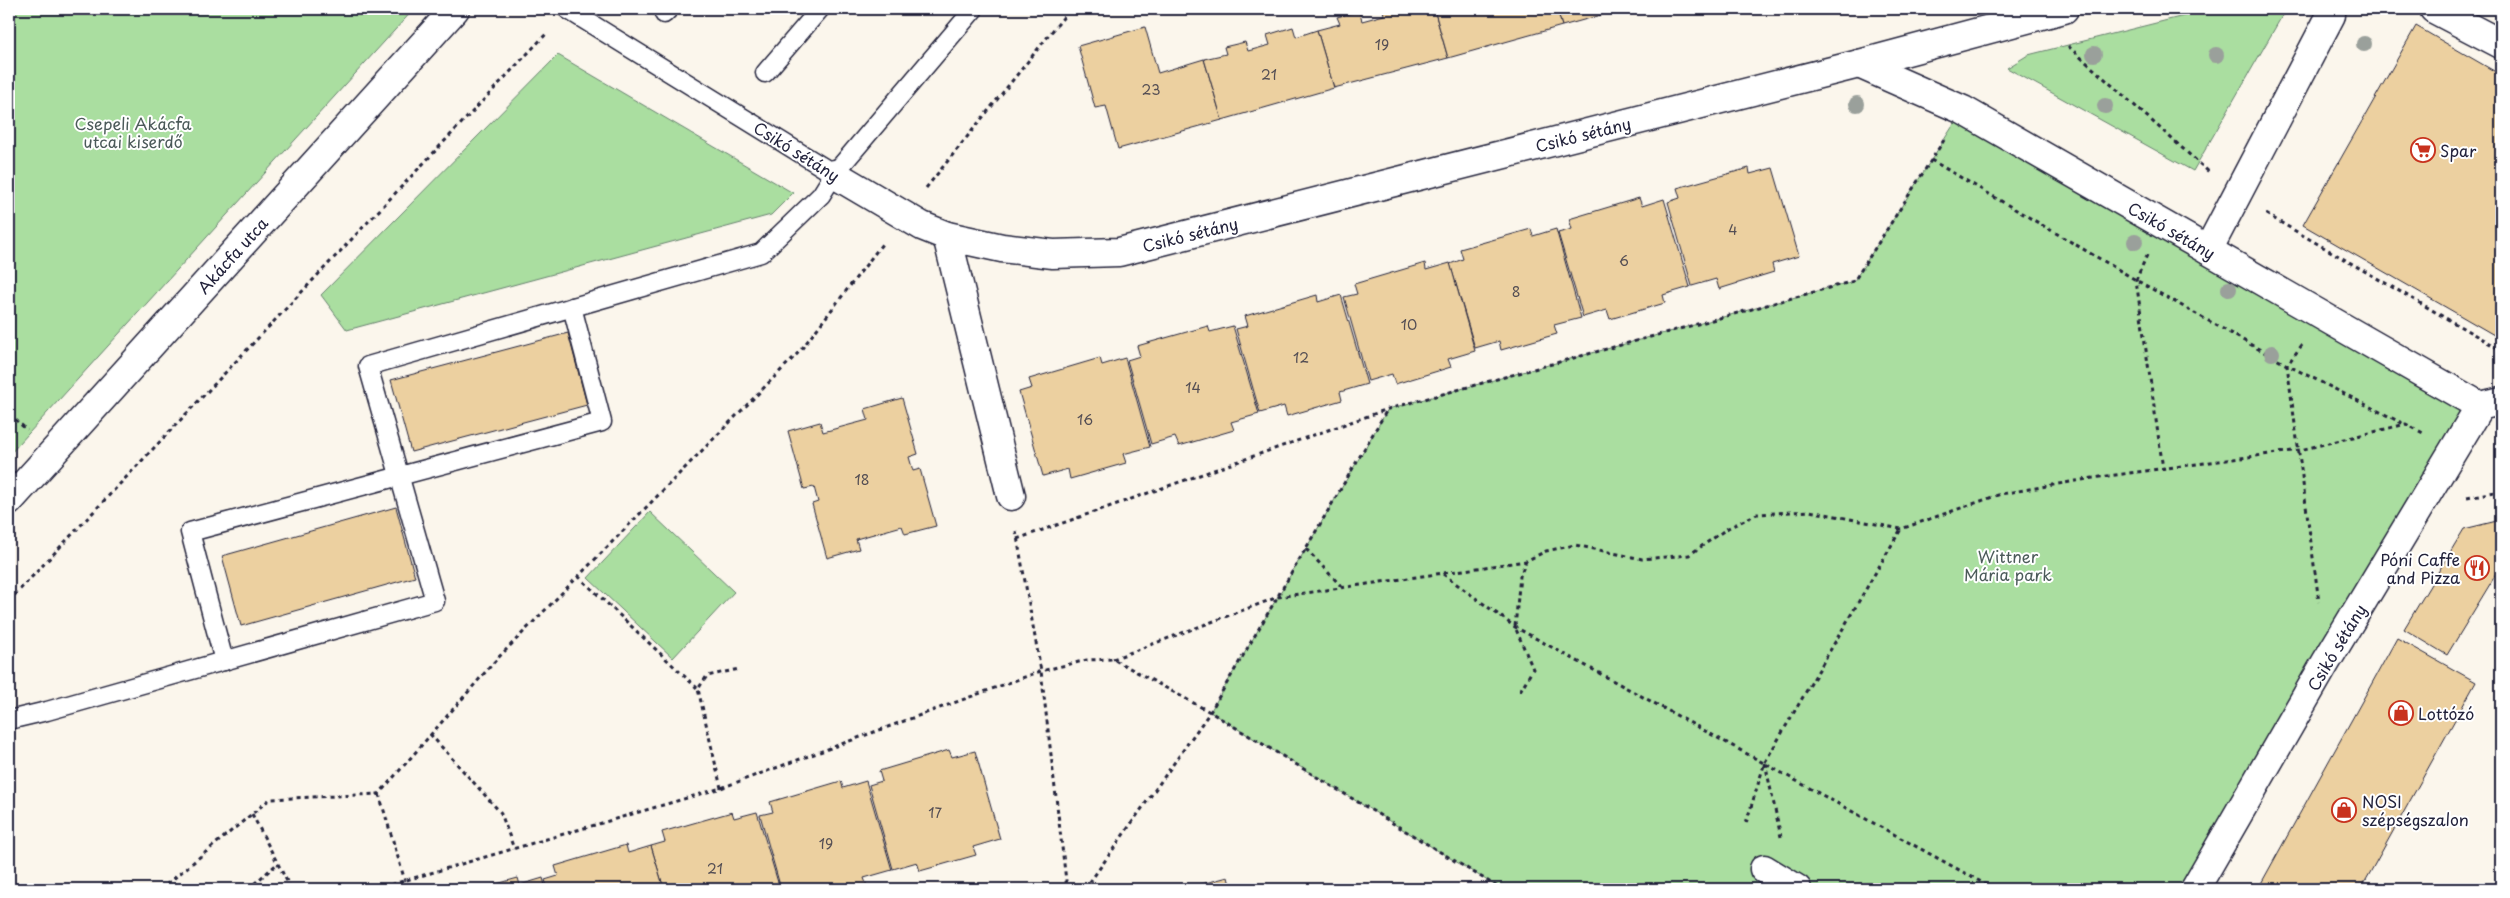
<svg xmlns="http://www.w3.org/2000/svg" width="2510" height="898" viewBox="0 0 2510 898" font-family="'Playpen Sans',sans-serif">
  <rect width="100%" height="100%" fill="#fbf6ec"/>
  <filter id="ink" filterUnits="userSpaceOnUse"><feTurbulence type="fractalNoise" baseFrequency=".02" numOctaves="2"/><feDisplacementMap in="SourceGraphic" scale="10" xChannelSelector="R" yChannelSelector="G"/><feConvolveMatrix kernelMatrix="1 2 1 2 8 2 1 2 1" color-interpolation-filters="sRGB"/></filter>
  <g filter="url(#ink)">
    <g fill="#aadea0" stroke="#66806e">
      <path d="M9,9h405l-405,446z"/>
      <path d="M2212,9h74l-93,162 -186,-103 21,-13z"/>
      <path d="M558,55l235,138 -22,22 -424,115 -26,-35z"/>
      <path d="M1963,110l517,296 -285,483h-694l-291,-177 178,-303 466,-128z"/>
      <path d="M650,512l84,80 -61,66 -85,-80z"/>
    </g>
    <g fill="#ecd0a0" stroke="#22223b">
      <path d="M1383,9h51l14,49 -114,30 -17,-58 23,-6 -3,-7 22,-6 3,10 22,-6z"/>
      <path d="M1434,9h123l5,17 -114,32z"/>
      <path d="M1557,9h66l-61,17z"/>
      <path d="M2416,26l85,49v264l-198,-114z"/>
      <path d="M1145,27l13,46 46,-14 18,61 -104,29 -12,-43 -11,2 -17,-62z"/>
      <path d="M1293,27l3,10 21,-7 17,58 -112,32 -18,-61 22,-5 -2,-7 21,-5 3,9 22,-6 -3,-10z"/>
      <path d="M1749,168l1,6 23,-6 26,88 -27,8 2,8 -55,17 -3,-10 -24,7 -24,-84 12,-4 -3,-10z"/>
      <path d="M1639,198l3,8 22,-7 26,88 -27,8 2,8 -55,16 -3,-9 -24,7 -25,-84 14,-4 -3,-10z"/>
      <path d="M1531,229l2,7 23,-7 25,89 -27,7 3,9 -56,16 -2,-9 -24,7 -25,-84 13,-5 -3,-10z"/>
      <path d="M1425,263l1,7 24,-7 25,88 -27,8 3,8 -56,17 -3,-10 -24,7 -24,-84 13,-3 -3,-10z"/>
      <path d="M1317,295l1,7 23,-7 26,89 -27,8 2,8 -55,16 -3,-10 -24,7 -24,-84 12,-3 -3,-10z"/>
      <path d="M1208,326l2,6 23,-6 26,88 -28,8 3,8 -55,16 -4,-9 -24,7 -24,-84 13,-4 -3,-10z"/>
      <path d="M568,333l19,72 -176,47 -20,-72z"/>
      <path d="M1100,358l2,7 23,-7 25,89 -27,7 3,9 -56,16 -2,-10 -25,7 -24,-84 13,-4 -3,-9z"/>
      <path d="M902,398l16,56 -9,3 4,14 7,-2 16,57 -31,8 -3,-8 -46,13 3,10 -32,9 -15,-54 6,-2 -4,-15 -10,2 -16,-58 32,-9 3,10 45,-12 -3,-11z"/>
      <path d="M396,507l19,70 -174,49 -19,-70z"/>
      <path d="M2501,520v46l-54,89 -43,-26 60,-100z"/>
      <path d="M2397,638l79,44 -115,207h-103z"/>
      <path d="M949,750l3,7 23,-6 25,88 -27,8 3,8 -56,16 -3,-9 -24,7 -24,-84 13,-4 -3,-10z"/>
      <path d="M841,781l2,7 23,-7 26,89 -28,8 3,8 -12,3h-74l-21,-74 13,-3 -3,-10z"/>
      <path d="M732,812l2,6 23,-6 23,77h-116l-13,-43 14,-4 -3,-10z"/>
      <path d="M626,845l2,8 23,-7 13,43h-116l-3,-9 13,-4 -3,-10z"/>
      <path d="M1228,877l3,12h-36l-1,-3z"/>
      <path d="M518,878l2,7 23,-7 3,11h-68z"/>
    </g>
    <g fill="none" stroke-linecap="round" stroke-linejoin="round">
      <defs>
        <g id="lane">
          <path d="M567,9l267,165"/>
          <path d="M664,14l5,-5"/>
          <path d="M765,73l55,-64"/>
          <path d="M224,661l-34,-129 412,-110 -30,-115"/>
          <path d="M9,720l38,-9 388,-110 -67,-235 393,-113 60,-58 13,-21 140,-165"/>
        </g>
        <g id="street">
          <path d="M2434,9l67,35"/>
          <path d="M1859,64l104,46 517,296 21,-5"/>
          <path d="M834,174l88,52 25,10 55,12 51,6 66,-2 740,-188 205,-55"/>
          <path d="M947,236l64,260"/>
          <path d="M2208,250l123,-235"/>
          <path d="M9,501l446,-492"/>
          <path d="M1764,869l33,20"/>
          <path d="M2195,889l131,-227 154,-256"/>
        </g>
      </defs>
      <use href="#lane" stroke="#22223b" stroke-width="21"/>
      <use href="#street" stroke="#22223b" stroke-width="31"/>
      <g stroke="#22223b" stroke-width="3" stroke-dasharray="4 4" stroke-linecap="butt">
        <path d="M2068,46l141,126"/>
        <path d="M1931,160l205,120 151,85 117,59"/>
        <path d="M926,188l144,-179"/>
        <path d="M2266,214l235,136"/>
        <path d="M2147,255l-11,25 27,189"/>
        <path d="M2302,345l-15,20 32,237"/>
        <path d="M9,414l18,16"/>
        <path d="M2467,497l34,-6"/>
        <path d="M1016,531l25,140 26,218"/>
        <path d="M1017,539l371,-130 466,-128 90,-141"/>
        <path d="M1306,549l36,38"/>
        <path d="M1443,574l72,53 479,262"/>
        <path d="M578,576l120,113"/>
        <path d="M9,601l538,-568"/>
        <path d="M1113,659l165,-62 248,-36 20,-10 29,-6 67,14 47,-4 39,-27 29,-14 53,-3 91,18 100,-35 92,-16 207,-28 106,-26 17,9"/>
        <path d="M1520,691l13,-22 -18,-42 5,-51 6,-15"/>
        <path d="M430,734l71,79 13,36"/>
        <path d="M1765,763l16,74"/>
        <path d="M721,788l-23,-99 9,-13 32,-7"/>
        <path d="M379,794l26,87"/>
        <path d="M252,814l39,75"/>
        <path d="M1746,823l19,-61 136,-233"/>
        <path d="M161,889l109,-90 109,-5 117,-134 304,-309 82,-107"/>
        <path d="M248,889l30,-26"/>
        <path d="M376,889l345,-101 320,-117 46,-11 26,-1 97,53 291,177"/>
        <path d="M1085,889l125,-177 177,-302"/>
      </g>
      <use href="#lane" stroke="#fff" stroke-width="18"/>
      <use href="#street" stroke="#fff" stroke-width="28"/>
    </g>
    <g fill="#9aa09b">
      <circle cx="2364" cy="44" r="8"/>
      <circle cx="2094" cy="54" r="8"/>
      <circle cx="2216" cy="55" r="8"/>
      <circle cx="1857" cy="104" r="8"/>
      <circle cx="2105" cy="106" r="8"/>
      <circle cx="2135" cy="242" r="8"/>
      <circle cx="2229" cy="289" r="8"/>
      <circle cx="2272" cy="353" r="8"/>
    </g>
  </g>
  <defs>
    <symbol id="supermarket-ring" viewBox="-11 -11 22 22"><circle r="9.5" fill="#fff" stroke="#c8321e" stroke-width="1.5"/><path d="M-6-5.5h2.5l.6 2H6L4.5 2H-2.5L-4.4-4H-6ZM-1.5 3.2a1.3 1.3 0 1 0 .1 0ZM3 3.2a1.3 1.3 0 1 0 .1 0Z" fill="#c8321e"/></symbol>
    <symbol id="restaurant-ring" viewBox="-11 -11 22 22"><circle r="9.5" fill="#fff" stroke="#c8321e" stroke-width="1.5"/><path d="M-5-6h1v4h1v-4h1v4h1v-4h1v5L-1.5 .5V6h-2V.5L-5-1ZM5-6V6H3V1.5H1.5Q1.5-4 5-6Z" fill="#c8321e"/></symbol>
    <symbol id="shop-ring" viewBox="-11 -11 22 22"><circle r="9.5" fill="#fff" stroke="#c8321e" stroke-width="1.5"/><path d="M-5-2.5h2.3a2.7 3.5 0 0 1 5.4 0H5L5.5 6h-11ZM-1.5-2.5h3a1.5 2.3 0 0 0-3 0Z" fill="#c8321e"/></symbol>
  </defs>
  <g fill-rule="evenodd">
    <use href="#supermarket-ring" x="2409" y="136" width="28" height="28"/>
    <use href="#restaurant-ring" x="2463" y="554" width="28" height="28"/>
    <use href="#shop-ring" x="2387" y="699" width="28" height="28"/>
    <use href="#shop-ring" x="2330" y="796" width="28" height="28"/>
  </g>
  <g text-anchor="middle" dominant-baseline="central" stroke-width="4" stroke-linejoin="round" paint-order="stroke">
    <g font-size="14" fill="#544e54">
      <text x="1382" y="44">19</text>
      <text x="1269" y="74">21</text>
      <text x="1151" y="89">23</text>
      <text x="1733" y="229">4</text>
      <text x="1624" y="260">6</text>
      <text x="1516" y="291">8</text>
      <text x="1409" y="324">10</text>
      <text x="1301" y="357">12</text>
      <text x="1193" y="387">14</text>
      <text x="1085" y="419">16</text>
      <text x="862" y="479">18</text>
      <text x="935" y="812">17</text>
      <text x="826" y="843">19</text>
      <text x="715" y="868">21</text>
    </g>
    <g font-size="16" fill="#4b5a59" stroke="#fff">
      <text x="133" y="123">Csepeli Akácfa<tspan x="133" dy="18">utcai kiserdő</tspan></text>
      <text x="2008" y="556">Wittner<tspan x="2008" dy="18">Mária park</tspan></text>
    </g>
    <g font-size="16" fill="#22223b" stroke="#fff">
      <text transform="translate(1583 134) rotate(-14)">Csikó sétány</text>
      <text transform="translate(797 151) rotate(32)">Csikó sétány</text>
      <text transform="translate(2172 230) rotate(30)">Csikó sétány</text>
      <text transform="translate(1190 234) rotate(-14)">Csikó sétány</text>
      <text transform="translate(232 255) rotate(-48)">Akácfa utca</text>
      <text transform="translate(2336 647) rotate(-59)">Csikó sétány</text>
    </g>
    <g font-size="16" fill="#22223b" stroke="#fff" text-anchor="start">
      <text x="2440" y="150">Spar</text>
      <text x="2460" y="559" text-anchor="end">Póni Caffe<tspan x="2460" dy="18">and Pizza</tspan></text>
      <text x="2418" y="713">Lottózó</text>
      <text x="2362" y="801">NOSI<tspan x="2362" dy="18">szépségszalon</tspan></text>
    </g>
  </g>
  <rect width="2510" height="898" fill="none" stroke="#fff" stroke-width="30"/>
  <rect x="15" y="15" width="2480" height="868" fill="none" stroke="#22223b" stroke-width="2" filter="url(#ink)"/>
</svg>
